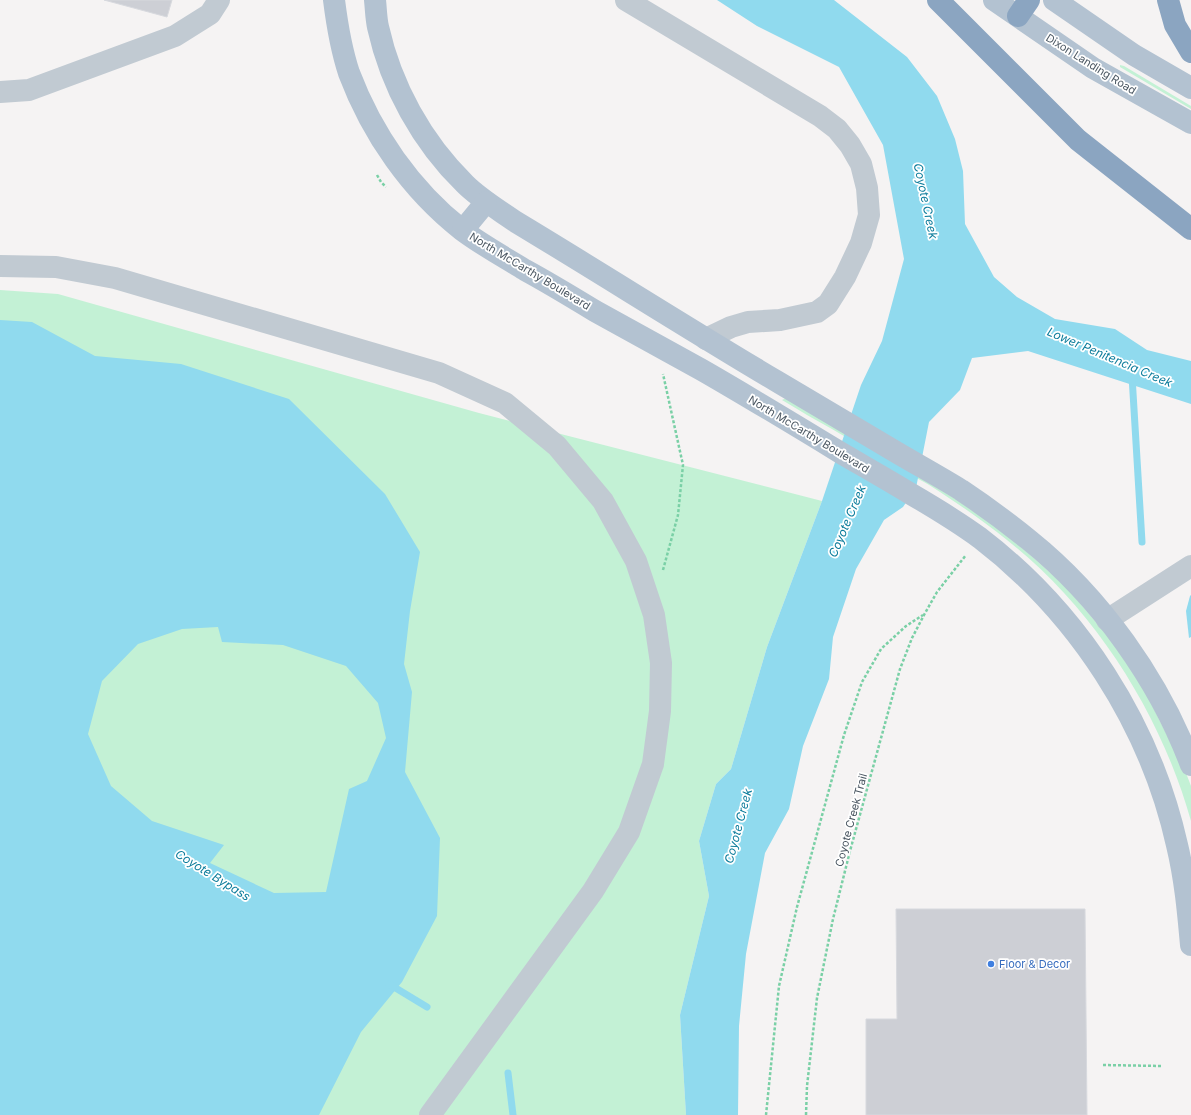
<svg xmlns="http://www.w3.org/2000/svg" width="1191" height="1115" viewBox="0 0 1191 1115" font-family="Inter,sans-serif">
  <rect width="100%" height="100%" fill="#f5f3f3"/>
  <g fill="#c3f1d5">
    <path d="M1120,65l4,1 67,40v3l-71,-42z"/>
    <path d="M0,290l58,4 421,119 343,88 -55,146 -36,122 -15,15 -17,57 10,55 -29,119 6,100h-686z"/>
    <path d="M786,398l168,100 50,34 32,28 31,28 45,53 33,50 41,82 5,13v35c-30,-107 -96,-212 -184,-281 -21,-17 -44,-33 -67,-48 -14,-10 -30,-17 -45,-26 -10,-5 -19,-12 -28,-17 -12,-7 -24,-13 -35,-20 -17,-9 -33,-19 -50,-29z"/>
  </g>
  <g fill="#90daee" fill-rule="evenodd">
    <path d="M717,0h117l73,57 30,39 18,43 8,32 2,53 29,53 23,20 38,22 60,10 32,21 44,11v43l-163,-53 -56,7 -12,32 -31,32 -13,66 -13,19 -19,13 -28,49 -23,68 -4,42 -26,67 -14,63 -24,44 -19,101 -7,72 -1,89h-52l-6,-100 29,-119 -10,-55 17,-57 15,-15 36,-122 55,-146 39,-116 21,-44 22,-82 -21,-114 -44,-78 -82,-41z"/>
    <path d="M0,320l32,2 63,34 86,8 108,35 96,95 35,58 -10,59 -6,53 8,28 -7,80 35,66 -3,78 -35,66 -41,50 -42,83h-319zM218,627l4,15 61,3 63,21 32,37 8,35 -19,43 -18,8 -23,103 -52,1 -64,-30 14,-18 -72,-24 -41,-35 -23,-52 14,-53 36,-37 44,-15z"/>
    <path d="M1191,595v42l-2,1 -3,-27 4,-15z"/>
  </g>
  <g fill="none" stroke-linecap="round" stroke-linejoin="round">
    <g stroke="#90daee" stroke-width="7">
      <path d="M1132,376l10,166"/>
      <path d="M389,984l38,23"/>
      <path d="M508,1073l5,42"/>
    </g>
  </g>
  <g fill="#cdcfd5" stroke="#d7d9de">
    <path d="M104,0h68l-5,17z"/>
    <path d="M896,909h189l2,206h-221v-96h31z"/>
  </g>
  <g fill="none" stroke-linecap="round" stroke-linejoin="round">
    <g stroke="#7ad0a6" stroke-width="2.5" stroke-dasharray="3 2" stroke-linecap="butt">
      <path d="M377,175l4,7 5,5"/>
      <path d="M663,570l15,-55 5,-50 -20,-91"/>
      <path d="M1103,1065l59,1"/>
      <path d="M766,1115l13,-129 18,-79 47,-172 18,-53 19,-33 25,-23 17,-11"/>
      <path d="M806,1115l1,-29 10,-88 16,-79 17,-68 50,-182 12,-31 12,-23 13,-23 29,-37"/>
    </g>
    <g stroke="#c1cad2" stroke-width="22">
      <path d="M626,0l194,116 17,13 13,16 11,19 6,24 2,27 -8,28 -16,34 -17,27 -11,8 -37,8 -32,2 -17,5 -25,12"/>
      <path d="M0,92l29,-2 146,-54 35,-22 9,-14"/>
      <path d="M0,266l56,1 59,11 324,95 66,30 52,43 46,55 33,60 18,54 7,48 -1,48 -7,53 -24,68 -36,59 -163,224"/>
      <path d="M1107,620l84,-54"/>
    </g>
    <g stroke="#b3c2d1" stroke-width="22">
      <path d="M334,0c3,24 7,49 15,73 23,61 62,117 113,157 20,15 42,27 63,40 24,13 47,27 70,41 36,20 71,39 107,59 47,27 93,55 139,83 24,14 47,27 70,41 24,14 47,28 69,44 98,75 170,186 197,307 8,33 11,66 14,100"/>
      <path d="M375,0c1,9 1,18 3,27 13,59 44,115 87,157 15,15 34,26 51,38 88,53 174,108 262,160 39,23 79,47 118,70 22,13 44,25 65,38 24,16 47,33 68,50 71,57 130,140 162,225"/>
      <path d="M994,0l99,68 98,55"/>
      <path d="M1054,0l80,55 57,33"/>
      <path d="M463,230l23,-28"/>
    </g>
    <g stroke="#8ba5c1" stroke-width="22">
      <path d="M938,0l140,140 113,89"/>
      <path d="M1168,0l7,25 16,27"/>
      <path d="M1018,16l11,-16"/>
    </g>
  </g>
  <circle fill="#3f7fe0" stroke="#fff" stroke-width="1.5" cx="991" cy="964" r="4"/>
  <g text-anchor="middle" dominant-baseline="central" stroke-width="3.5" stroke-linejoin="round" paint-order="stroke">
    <g font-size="11" fill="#4a5661" stroke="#fff">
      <text transform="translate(1091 64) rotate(32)">Dixon Landing Road</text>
      <text transform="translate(530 271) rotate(31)">North McCarthy Boulevard</text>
      <text transform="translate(809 434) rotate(31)">North McCarthy Boulevard</text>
      <text transform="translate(851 820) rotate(-75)">Coyote Creek Trail</text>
    </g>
    <g font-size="11" fill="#366cbe" stroke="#fff" text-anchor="start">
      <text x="999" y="964">Floor &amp; Decor</text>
    </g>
    <g font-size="12" font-style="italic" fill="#0c7c9b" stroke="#fff">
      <text transform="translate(926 201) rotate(78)">Coyote Creek</text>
      <text transform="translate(1110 357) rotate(23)">Lower Penitencia Creek</text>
      <text transform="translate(847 521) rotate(-67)">Coyote Creek</text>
      <text transform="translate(738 826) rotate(-75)">Coyote Creek</text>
      <text transform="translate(213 875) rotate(32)">Coyote Bypass</text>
    </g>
  </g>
</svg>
